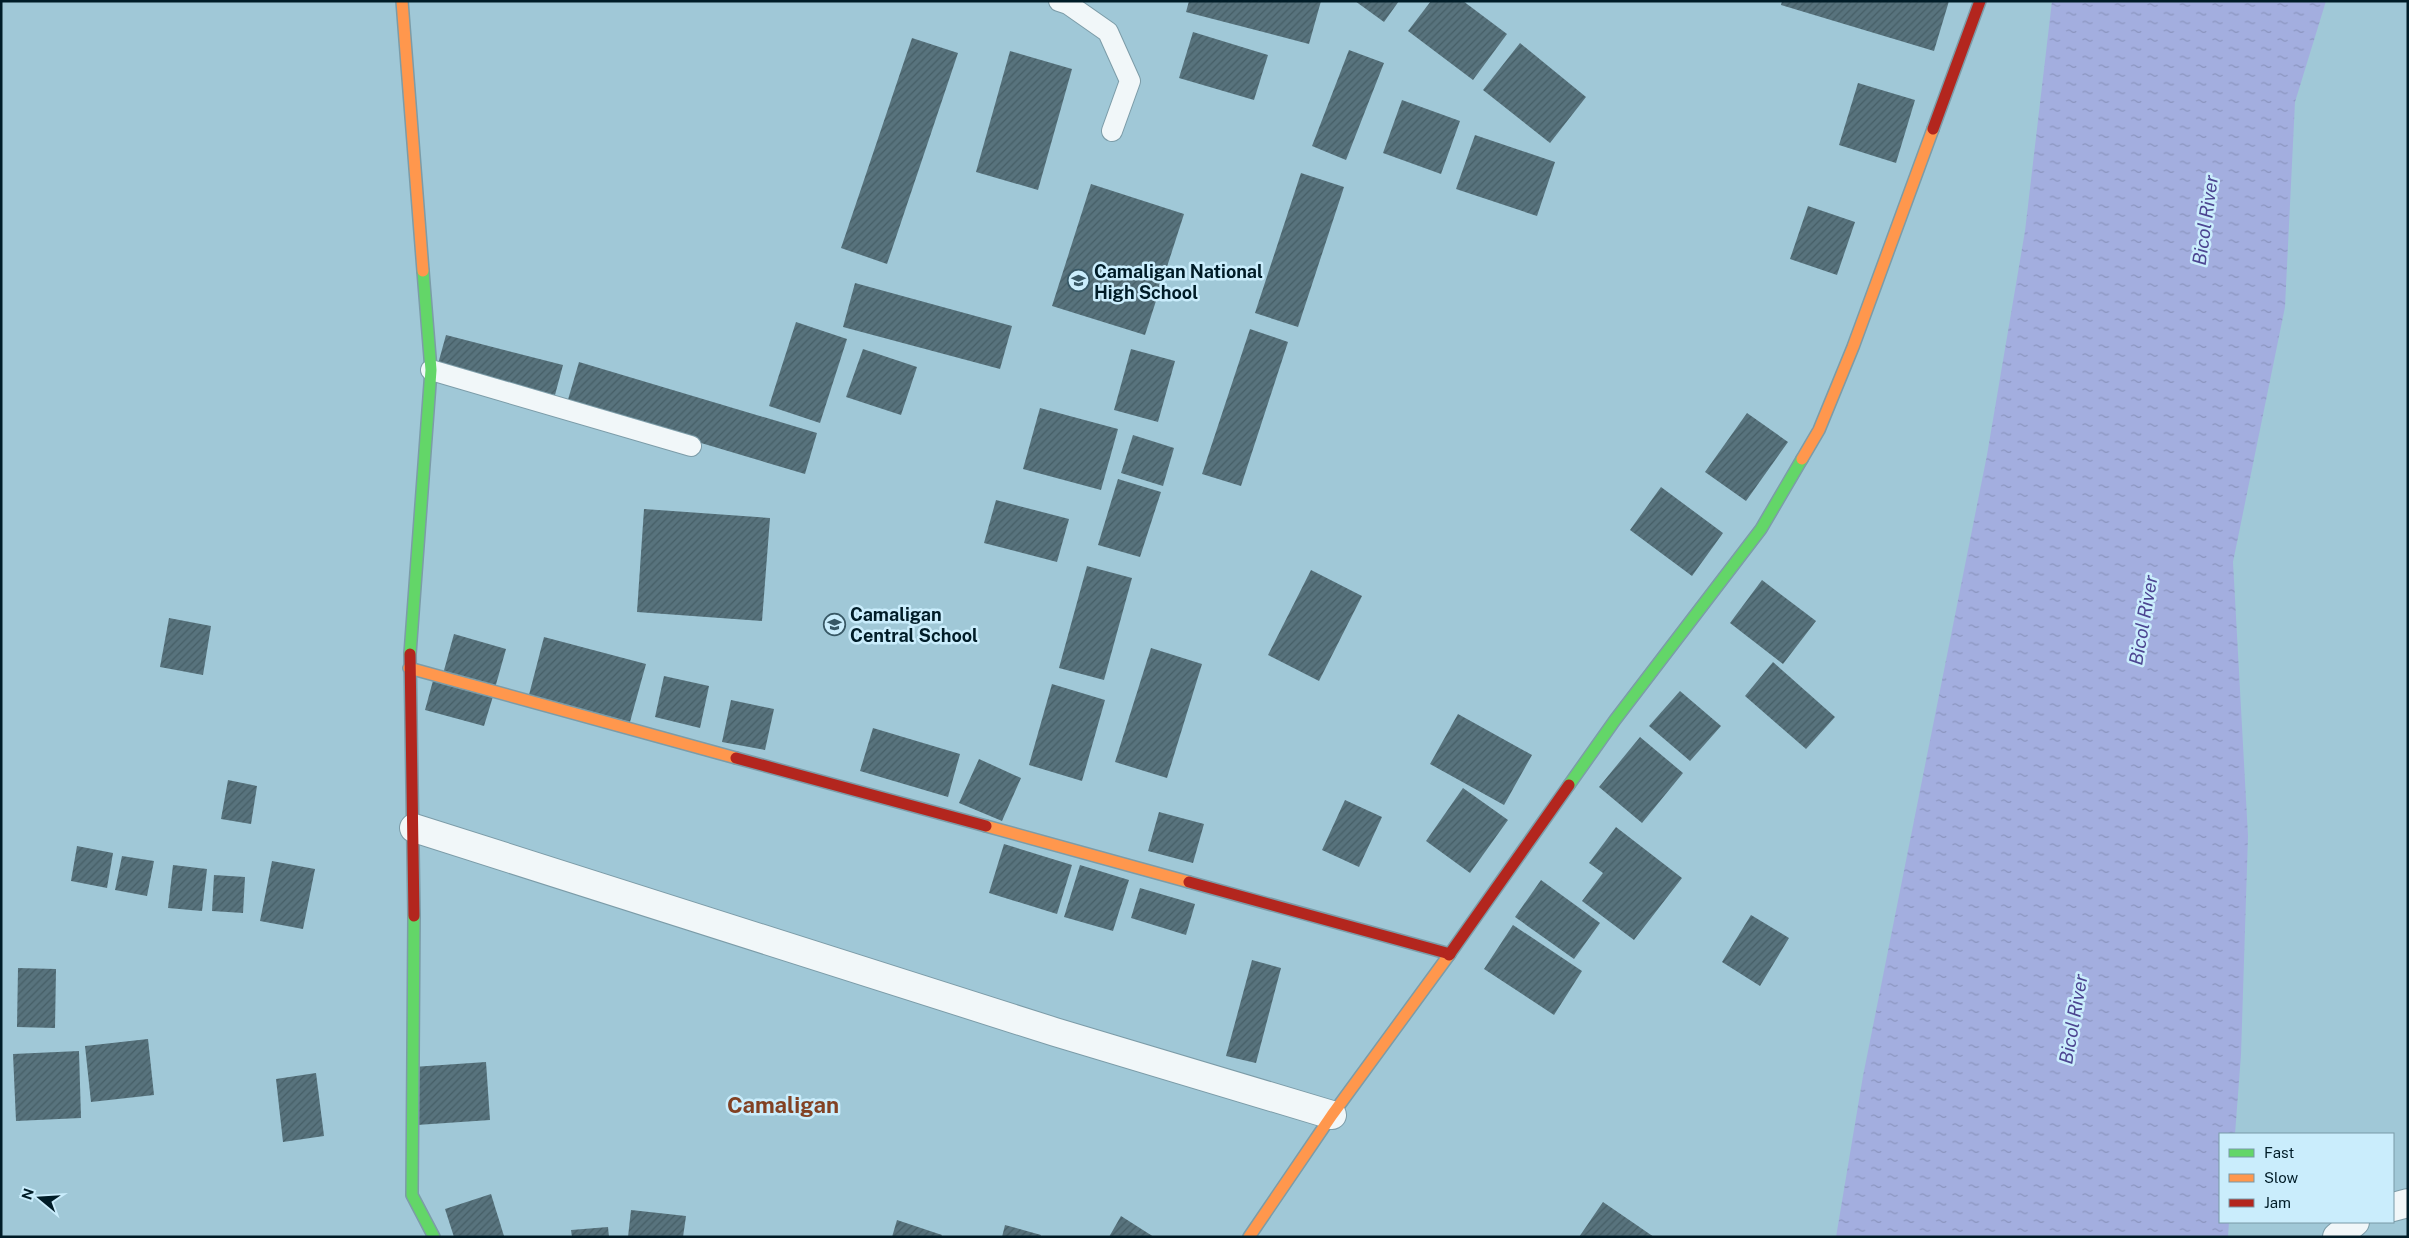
<svg xmlns="http://www.w3.org/2000/svg" width="2409" height="1238" viewBox="0 0 2409 1238" font-family="'Public Sans',sans-serif">
  <defs>
    <pattern id="water-ripples" width="26" height="14" patternUnits="userSpaceOnUse" patternTransform="scale(1.25)"><rect width="26" height="14" fill="#a3aedf"/><path d="M2 4q2-2 4 0t4 0M15 11q2-2 4 0t4 0" fill="none" stroke="#8b95bf"/></pattern>
    <pattern id="building-hatch" width="6" height="6" patternUnits="userSpaceOnUse" patternTransform="scale(1.25)"><rect width="6" height="6" fill="#58737d"/><path d="M-1 1l2-2M0 6l6-6M5 7l2-2" fill="none" stroke="#465e66"/></pattern>
  </defs>
  <rect width="100%" height="100%" fill="#a0c8d7"/>
  <path fill="url(#water-ripples)" d="M2052,1h274l-31,101 -10,205 -52,255 15,274 -7,219 -6,79h-15v88h9l-1,15h-392l27,-161 124,-621 38,-224z"/>
  <g fill="url(#building-hatch)">
    <path d="M1189,1h132l-12,43 -123,-32z"/>
    <path d="M1355,1h44l-15,21z"/>
    <path d="M1431,1h32l44,33 -34,46 -65,-49z"/>
    <path d="M1782,1h167l-15,50 -153,-46z"/>
    <path d="M1193,32l75,23 -14,45 -75,-22z"/>
    <path d="M912,38l46,15 -71,211 -46,-16z"/>
    <path d="M1520,43l66,54 -36,46 -67,-53z"/>
    <path d="M1349,50l35,13 -38,97 -34,-14z"/>
    <path d="M1010,51l62,18 -34,121 -62,-18z"/>
    <path d="M1858,83l57,17 -19,63 -57,-18z"/>
    <path d="M1402,100l58,21 -19,53 -58,-21z"/>
    <path d="M1475,135l80,27 -18,54 -81,-27z"/>
    <path d="M1301,173l43,14 -46,140 -43,-14z"/>
    <path d="M1091,184l93,30 -39,121 -93,-29z"/>
    <path d="M1808,206l47,16 -18,53 -47,-16z"/>
    <path d="M855,283l157,43 -12,43 -157,-42z"/>
    <path d="M796,322l51,17 -27,84 -51,-17z"/>
    <path d="M1250,329l38,13 -47,144 -39,-12z"/>
    <path d="M446,335l117,30 -8,30 -117,-31z"/>
    <path d="M863,349l54,18 -16,48 -55,-18z"/>
    <path d="M1131,349l44,12 -17,61 -44,-12z"/>
    <path d="M579,362l238,71 -12,41 -238,-71z"/>
    <path d="M1040,408l78,21 -17,61 -78,-21z"/>
    <path d="M1747,413l41,29 -42,59 -41,-29z"/>
    <path d="M1133,435l41,13 -11,38 -42,-13z"/>
    <path d="M1118,479l43,13 -21,65 -42,-12z"/>
    <path d="M1661,487l62,46 -31,43 -62,-46z"/>
    <path d="M996,500l73,19 -12,43 -73,-19z"/>
    <path d="M644,509l126,9 -8,103 -125,-9z"/>
    <path d="M1087,566l45,12 -28,102 -45,-12z"/>
    <path d="M1311,570l51,26 -43,85 -51,-26z"/>
    <path d="M1762,580l54,41 -33,43 -53,-41z"/>
    <path d="M169,618l42,8 -8,49 -43,-8z"/>
    <path d="M454,634l52,15 -11,39 -52,-14z"/>
    <path d="M544,637l102,27 -16,58 -101,-27z"/>
    <path d="M1151,648l51,16 -35,114 -52,-16z"/>
    <path d="M1773,662l62,55 -29,32 -61,-53z"/>
    <path d="M664,676l45,10 -9,42 -45,-11z"/>
    <path d="M434,677l60,16 -10,33 -59,-16z"/>
    <path d="M1052,684l53,16 -23,81 -53,-16z"/>
    <path d="M1680,691l41,35 -31,35 -41,-35z"/>
    <path d="M731,700l43,9 -9,41 -43,-8z"/>
    <path d="M1458,714l74,41 -28,50 -74,-41z"/>
    <path d="M873,728l87,26 -12,43 -88,-26z"/>
    <path d="M1640,737l43,36 -41,50 -43,-36z"/>
    <path d="M979,759l42,19 -19,43 -43,-18z"/>
    <path d="M228,780l29,6 -6,38 -30,-5z"/>
    <path d="M1463,788l45,32 -38,53 -44,-32z"/>
    <path d="M1345,800l37,17 -23,50 -37,-17z"/>
    <path d="M1159,812l45,12 -11,39 -45,-12z"/>
    <path d="M1616,827l66,51 -48,62 -52,-39 21,-28 -14,-10z"/>
    <path d="M1004,844l68,21 -15,49 -68,-21z"/>
    <path d="M77,846l36,7 -6,35 -36,-7z"/>
    <path d="M122,856l32,5 -7,35 -32,-6z"/>
    <path d="M272,861l43,8 -12,60 -43,-8z"/>
    <path d="M173,865l34,4 -5,42 -34,-3z"/>
    <path d="M1080,865l49,15 -16,51 -49,-14z"/>
    <path d="M214,875l31,2 -2,36 -31,-2z"/>
    <path d="M1541,880l59,43 -26,36 -59,-42z"/>
    <path d="M1140,888l55,16 -9,31 -55,-17z"/>
    <path d="M1751,915l38,23 -29,48 -38,-24z"/>
    <path d="M1513,925l69,46 -28,44 -70,-46z"/>
    <path d="M1252,960l29,8 -25,95 -30,-7z"/>
    <path d="M18,968l38,1 -1,59 -38,-1z"/>
    <path d="M148,1039l6,56 -63,7 -6,-56z"/>
    <path d="M79,1051l2,67 -65,3 -3,-67z"/>
    <path d="M486,1062l4,58 -73,5 -4,-58z"/>
    <path d="M316,1073l8,63 -41,6 -7,-63z"/>
    <path d="M491,1194l13,42 -50,1 -9,-28z"/>
    <path d="M1603,1202l51,35h-75z"/>
    <path d="M631,1210l55,6 -3,21h-55z"/>
    <path d="M1121,1216l33,21h-45z"/>
    <path d="M897,1220l45,15 -1,2h-49z"/>
    <path d="M1005,1225l36,10 -1,2h-38z"/>
    <path d="M608,1227l1,10h-37l-1,-7z"/>
  </g>
  <g fill="none" stroke-linecap="round" stroke-linejoin="round">
    <defs>
      <g id="lane">
        <path d="M1059,1l9,3 40,28 22,49 -18,50"/>
        <path d="M431,370l260,76"/>
      </g>
      <g id="street">
        <path d="M414,828l641,204 277,83"/>
        <path d="M2393,1207l15,-4"/>
        <path d="M2337,1237l18,-15"/>
      </g>
      <g id="fast">
        <path d="M410,654l21,-284 -8,-99"/>
        <path d="M1569,785l46,-65 146,-191 41,-70"/>
        <path d="M414,916l-2,279 22,42"/>
      </g>
      <g id="slow">
        <path d="M402,1l21,270"/>
        <path d="M1802,459l17,-29 34,-83 80,-218"/>
        <path d="M409,668l327,90"/>
        <path d="M986,826l203,56"/>
        <path d="M1249,1237l83,-122 117,-160"/>
      </g>
      <g id="jam">
        <path d="M1933,129l47,-128"/>
        <path d="M410,654l4,262"/>
        <path d="M736,758l250,68"/>
        <path d="M1189,882l261,72"/>
        <path d="M1449,955l120,-170"/>
      </g>
    </defs>
    <use href="#lane" stroke="#7c9ca8" stroke-width="22"/>
    <use href="#street" stroke="#7c9ca8" stroke-width="30"/>
    <use href="#fast" stroke="#7c9ca8" stroke-width="14"/>
    <use href="#slow" stroke="#7c9ca8" stroke-width="14"/>
    <use href="#jam" stroke="#7c9ca8" stroke-width="14"/>
    <use href="#lane" stroke="#f1f7f9" stroke-width="20"/>
    <use href="#street" stroke="#f1f7f9" stroke-width="28"/>
    <use href="#fast" stroke="#63d668" stroke-width="11"/>
    <use href="#slow" stroke="#ff974d" stroke-width="11"/>
    <use href="#jam" stroke="#b3261e" stroke-width="11"/>
  </g>
  <defs>
    <symbol id="school-ring" viewBox="-11 -11 22 22"><circle r="9.5" fill="#caedfc" stroke="#385865" stroke-width="1.5"/><path d="M0-5L7-2L0 1L-7-2ZM-4 1L0 2.5L4 1V4Q0 6-4 4Z" fill="#385865"/></symbol>
  </defs>
  <g fill-rule="evenodd">
    <use href="#school-ring" x="1066" y="268" width="25" height="25"/>
    <use href="#school-ring" x="822" y="612" width="25" height="25"/>
  </g>
  <g text-anchor="middle" dominant-baseline="central" stroke-width="5" stroke-linejoin="round" paint-order="stroke">
    <g font-size="18" font-weight="bold" fill="#001c27" stroke="#caedfc" text-anchor="start">
      <text x="1094" y="271">Camaligan National<tspan x="1094" dy="21">High School</tspan></text>
      <text x="850" y="614">Camaligan<tspan x="850" dy="21">Central School</tspan></text>
    </g>
    <g font-size="19" font-style="italic" fill="#4c4591" stroke="#caedfc">
      <text transform="translate(2205 220) rotate(-82)">Bicol River</text>
      <text transform="translate(2143 620) rotate(-80)">Bicol River</text>
      <text transform="translate(2073 1019) rotate(-80)">Bicol River</text>
    </g>
    <g font-size="22" font-weight="bold" fill="#824123" stroke="#caedfc">
      <text x="783" y="1105">Camaligan</text>
    </g>
  </g>
  <rect width="2409" height="1238" fill="none" stroke="#001c27" stroke-width="5"/>
  <rect x="2219" y="1133" width="175" height="90" fill="#caedfc" stroke="#7999a7"/>
  <rect x="2229" y="1149" width="25" height="8" fill="#63d668" stroke="#7999a7"/>
  <text x="2264" y="1158" font-size="15" fill="#001c27">Fast</text>
  <rect x="2229" y="1174" width="25" height="8" fill="#ff974d" stroke="#7999a7"/>
  <text x="2264" y="1183" font-size="15" fill="#001c27">Slow</text>
  <rect x="2229" y="1199" width="25" height="8" fill="#b3261e" stroke="#7999a7"/>
  <text x="2264" y="1208" font-size="15" fill="#001c27">Jam</text>
  <g transform="translate(40 1198) rotate(288)" stroke="#caedfc" stroke-width="4" paint-order="stroke">
  <path d="M0-4L9 19L0 12L-9 19Z" fill="#001c27"/>
  <text y="-8" font-size="14" font-weight="bold" text-anchor="middle" fill="#001c27">N</text>
  </g>
</svg>
